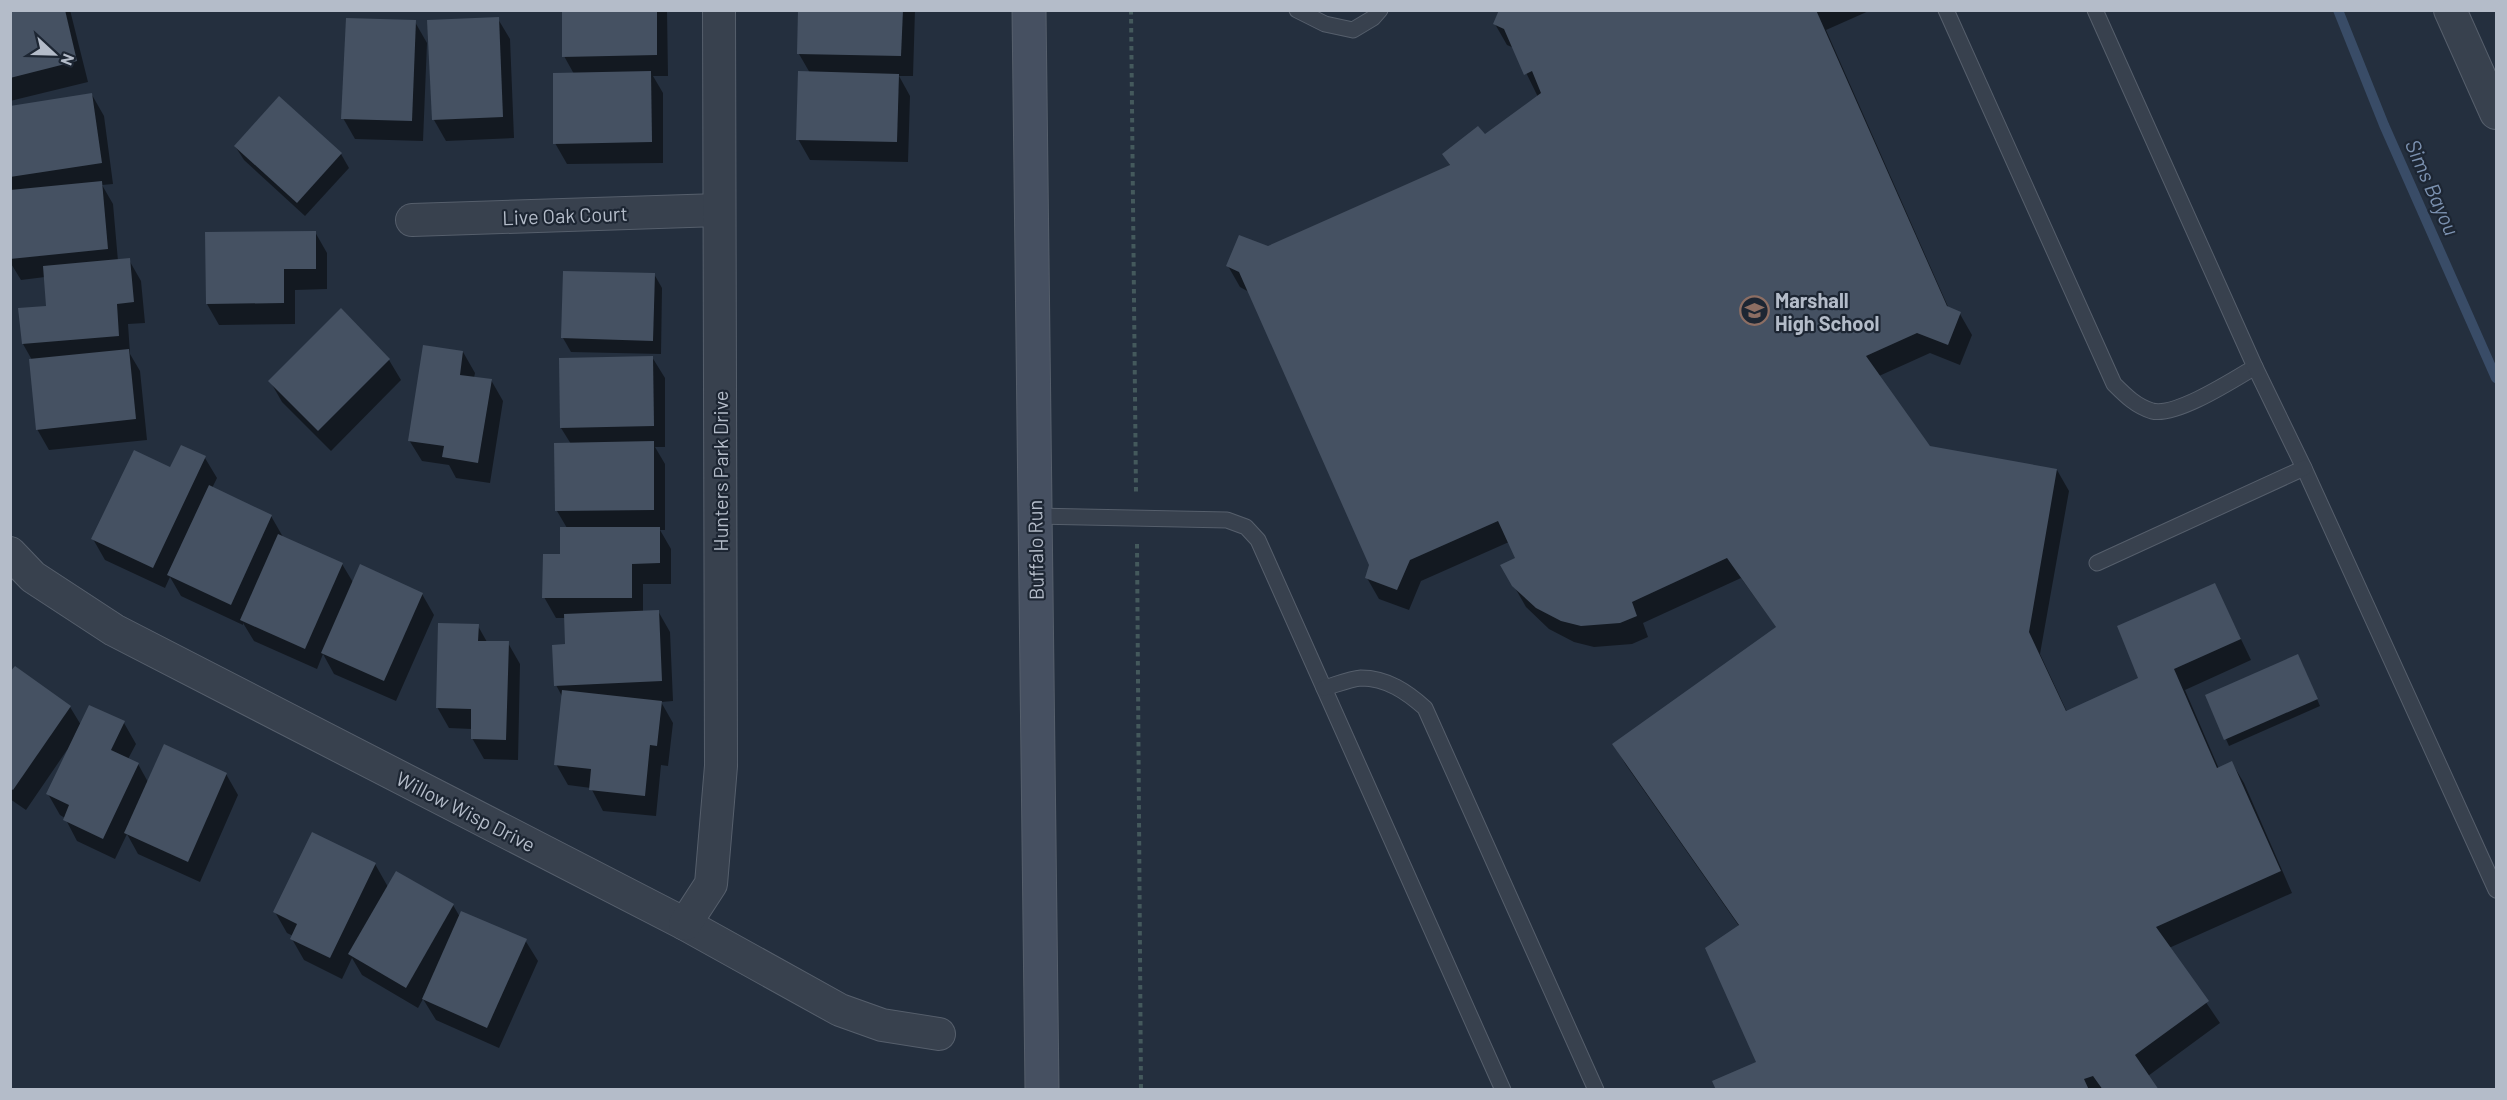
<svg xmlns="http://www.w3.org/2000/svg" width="2507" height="1100" viewBox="0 0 2507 1100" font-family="Barlow,sans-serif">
  <rect width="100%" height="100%" fill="#242f3e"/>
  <g fill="#0007">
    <path d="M10,10h60l18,72 -78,19z"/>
    <path d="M563,10h104l1,66h-15l10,17v70l-96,1 -12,-21 19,-69 -10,-18z"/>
    <path d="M800,10h115l-2,66h-14l11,20 -2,66 -98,-2 -12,-21 12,-66 -11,-19z"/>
    <path d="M1500,10h371l-45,20 123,279 11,5 12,21 -12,30 -30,-12 -51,23 50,72 128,22 12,21 -29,163 27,58 73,-33 75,-94 36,75 -66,30 34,79 13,-6 12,20 48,110 -123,55 51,75 -72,53 9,14h-440l41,-27 -19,-137 -113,-161 -12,-20 163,-117 -36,-50 -98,45 5,14 -16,7 -38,3 -20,-5 -25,-13 -23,-22 -24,-42 15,-6 -8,-17 -88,39 -12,29 -30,-11 -12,-21 4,-13 -122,-273 -9,-5 -12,-21 223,-99 -7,-12 41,-19 53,-39 -24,-49 -7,-3 -12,-21z"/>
    <path d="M498,19l12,20 4,99 -68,3 -12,-21 -5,-98z"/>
    <path d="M415,22l12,21 -4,98 -68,-2 -12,-21z"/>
    <path d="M92,95l12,21 9,68 -11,1 11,19 5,57 11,-1 12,21 4,42 -17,1 2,30 10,17 7,69 -98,10 -12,-21 -5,-69 -9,-16 24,-37 -2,-30 -24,3 -11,-18v-155z"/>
    <path d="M235,146l106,8 8,14 -44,48 -61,-56z"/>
    <path d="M315,232l12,21v36l-32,1v34l-76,1 -12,-21 -1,-71z"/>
    <path d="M654,274l8,14 -1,66 -90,-2 -8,-14z"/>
    <path d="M463,352l12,21 -1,5 17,2 12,21 -13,82 -34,-5 -7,-13 -27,-4 -13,-21z"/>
    <path d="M652,357l13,21v69h-10l10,17v66h-5l11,19v35h-28v28l15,-1 12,21 3,69 -12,1 12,21 -5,43 -7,-1 -5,51 -53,-5 -12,-23 -23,-3 -12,-21 7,-66 -7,-13 11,-39 -1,-28h-10l-12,-21 17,-42 6,-27 -10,-17 14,-67 -10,-16z"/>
    <path d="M389,360l12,20 -70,71 -49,-49 -12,-21z"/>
    <path d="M205,458l12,20 -5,10 59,28 12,21 59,27 12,20 68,10 12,21 -38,86 -62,-27 -11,-20 -6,15 -63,-28 -11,-18v2l-62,-29 -11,-19 -5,11 -60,-28 -12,-21 78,-70z"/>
    <path d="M478,626l9,16 21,1 12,21 -2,96 -34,-1 -12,-21v-9l-23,-1 -12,-21z"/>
    <path d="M2301,662l19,44 -91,40 -22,-50z"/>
    <path d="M10,675l60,32 11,18 43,-2 12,21 -8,15 10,5 10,18 78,-8 12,21 -38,87 -62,-28 -11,-20 -12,25 -38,-18 -12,-23 -5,-3 -12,-21 20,-43 -1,-1 -41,60 -16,-11z"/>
    <path d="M375,864l13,23 65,18 7,12 65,23 13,21 -39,87 -63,-28 -13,-21 -5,9 -56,-33 -10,-17 -10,21 -38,-19 -12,-21 1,-3 -6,-3 -12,-21z"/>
  </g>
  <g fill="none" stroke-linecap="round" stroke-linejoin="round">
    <path stroke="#394c67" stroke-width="10" d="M2338,10l46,115 112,253"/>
  </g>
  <g fill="#455162">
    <path d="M10,10h55l12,51 -67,17z"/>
    <path d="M562,10h95v45l-95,2z"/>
    <path d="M798,10h105l-2,46 -104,-2z"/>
    <path d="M1499,10h317l131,296 14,6 -13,33 -31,-12 -51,23 64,90 127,23 -28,163 37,79 72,-33 -21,-52 98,-43 26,56 -67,30 43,99 15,-7 49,110 -125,56 53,74 -74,54 24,35h-56l-10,-14 -9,3 5,11h-373l-4,-9 44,-19 -51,-114 34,-23 -127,-181 164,-117 -49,-69 -95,44 5,14 -17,7 -39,3 -20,-5 -25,-13 -24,-22 -12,-21 15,-7 -17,-37 -88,39 -13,30 -32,-12 4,-13 -130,-293 -13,-6 13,-31 29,11 182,-81 -8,-11 36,-28 7,8 56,-41 -9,-22 -8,4 -20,-46 -11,-5z"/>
    <path d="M499,17l4,100 -71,3 -5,-100z"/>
    <path d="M346,18l70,2 -4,101 -71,-2z"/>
    <path d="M651,71l1,71 -99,2v-71z"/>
    <path d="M798,71l101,3 -2,68 -101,-2z"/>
    <path d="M92,93l10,70 -92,14v-71z"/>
    <path d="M279,96l63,57 -45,50 -63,-57z"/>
    <path d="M102,181l6,68 -98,10v-69z"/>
    <path d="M316,231v38h-32v34l-78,1 -1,-72z"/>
    <path d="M130,258l4,44 -17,2 2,32 -97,8 -4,-36 28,-2 -3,-40z"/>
    <path d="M563,271l92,2 -2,68 -92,-3z"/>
    <path d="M341,308l49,51 -72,72 -50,-50z"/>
    <path d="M423,345l40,6 -3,24 32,4 -14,84 -36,-6 2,-11 -36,-5z"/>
    <path d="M129,349l7,70 -100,11 -7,-71z"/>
    <path d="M653,356l1,70 -94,2 -1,-70z"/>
    <path d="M654,441v69l-99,1 -1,-68z"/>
    <path d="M181,445l25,11 -53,112 -62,-29 43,-89 36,17z"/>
    <path d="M209,485l63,30 -41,90 -64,-30z"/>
    <path d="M560,527h100v36l-28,1v34h-90l1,-44h17z"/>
    <path d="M278,534l65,29 -38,86 -65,-29z"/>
    <path d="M360,564l63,29 -39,88 -63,-28z"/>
    <path d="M659,610l3,71 -108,5 -2,-41 13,-1 -1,-30z"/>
    <path d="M438,623l41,1 -1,17h31l-3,99 -35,-1v-30l-35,-1z"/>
    <path d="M2298,654l20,45 -94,41 -19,-45z"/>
    <path d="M15,666l56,40 -58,84 -3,-2v-116z"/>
    <path d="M562,690l100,11 -5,45 -7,-1 -5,51 -56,-6 2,-21 -37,-4z"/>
    <path d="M89,705l36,16 -14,29 28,13 -36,76 -40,-19 6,-15 -23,-11z"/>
    <path d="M164,744l63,29 -39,89 -64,-29z"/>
    <path d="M312,832l64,31 -46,95 -40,-19 7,-15 -24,-12z"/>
    <path d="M396,871l58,33 -48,84 -58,-34z"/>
    <path d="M461,911l66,28 -40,89 -65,-29z"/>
  </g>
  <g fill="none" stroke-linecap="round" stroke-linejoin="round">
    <defs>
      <g id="lane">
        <path d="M1297,10l28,14 28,6 20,-12 7,-8"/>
        <path d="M1946,10l168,374c12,12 22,22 38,27 24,6 81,-31 103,-44"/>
        <path d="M2095,10l160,357 49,101 192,422"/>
        <path d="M1035,516l192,4 19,7 12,13 245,550"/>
        <path d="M2097,563l207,-95"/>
        <path d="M1324,688c11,-3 26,-9 37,-10 26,0 46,14 64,30l171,382"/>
      </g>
      <g id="street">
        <path d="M2450,10l46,103"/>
        <path d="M412,220l307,-10"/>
        <path d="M10,553l23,24 81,53 571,294 155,86 42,15 57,9"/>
        <path d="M685,924l26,-40 10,-118 -2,-756"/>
      </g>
      <path id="secondary" d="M1029,10l13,1080"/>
    </defs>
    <use href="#lane" stroke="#565f6c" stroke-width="17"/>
    <use href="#street" stroke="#565f6c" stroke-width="34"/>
    <use href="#secondary" stroke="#565f6c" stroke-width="35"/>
    <g stroke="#44595c" stroke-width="4" stroke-dasharray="4.5 4.5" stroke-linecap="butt">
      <path d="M1131,10l5,482"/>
      <path d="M1137,544l4,546"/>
    </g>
    <use href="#lane" stroke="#38414e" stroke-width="15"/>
    <use href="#street" stroke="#38414e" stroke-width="32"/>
    <use href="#secondary" stroke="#465061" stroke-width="33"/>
  </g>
  <defs>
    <symbol id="school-ring" viewBox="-11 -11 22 22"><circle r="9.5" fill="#1d2633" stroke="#8d6e63" stroke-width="1.5"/><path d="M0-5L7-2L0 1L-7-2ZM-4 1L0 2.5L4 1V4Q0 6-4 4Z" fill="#8d6e63"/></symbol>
  </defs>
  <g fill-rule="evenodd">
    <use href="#school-ring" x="1738" y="294" width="33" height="33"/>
  </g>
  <g text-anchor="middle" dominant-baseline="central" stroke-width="4.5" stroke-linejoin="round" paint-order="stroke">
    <g font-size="20" fill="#b4bcc9" stroke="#1d2633">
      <text transform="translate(565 215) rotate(-2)">Live Oak Court</text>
      <text transform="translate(720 471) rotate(-90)">Hunters Park Drive</text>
      <text transform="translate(1035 550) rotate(-91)">Buffalo Run</text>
      <text transform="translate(466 811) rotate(27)">Willow Wisp Drive</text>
    </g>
    <g font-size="20" font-weight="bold" fill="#b4bcc9" stroke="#1d2633" text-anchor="start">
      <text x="1775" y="300">Marshall<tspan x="1775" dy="23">High School</tspan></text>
    </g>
    <g font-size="21" font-style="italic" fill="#7c92b1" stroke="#1d2633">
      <text transform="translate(2433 187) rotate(66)">Sims Bayou</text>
    </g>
  </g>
  <rect width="2507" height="1100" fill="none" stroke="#b4bcc9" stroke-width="24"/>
  <g transform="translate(54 54) rotate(112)" stroke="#1d2633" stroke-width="4.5" paint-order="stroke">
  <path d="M0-4.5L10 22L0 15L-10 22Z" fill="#b4bcc9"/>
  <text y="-9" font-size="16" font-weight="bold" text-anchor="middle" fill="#b4bcc9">N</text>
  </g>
</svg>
